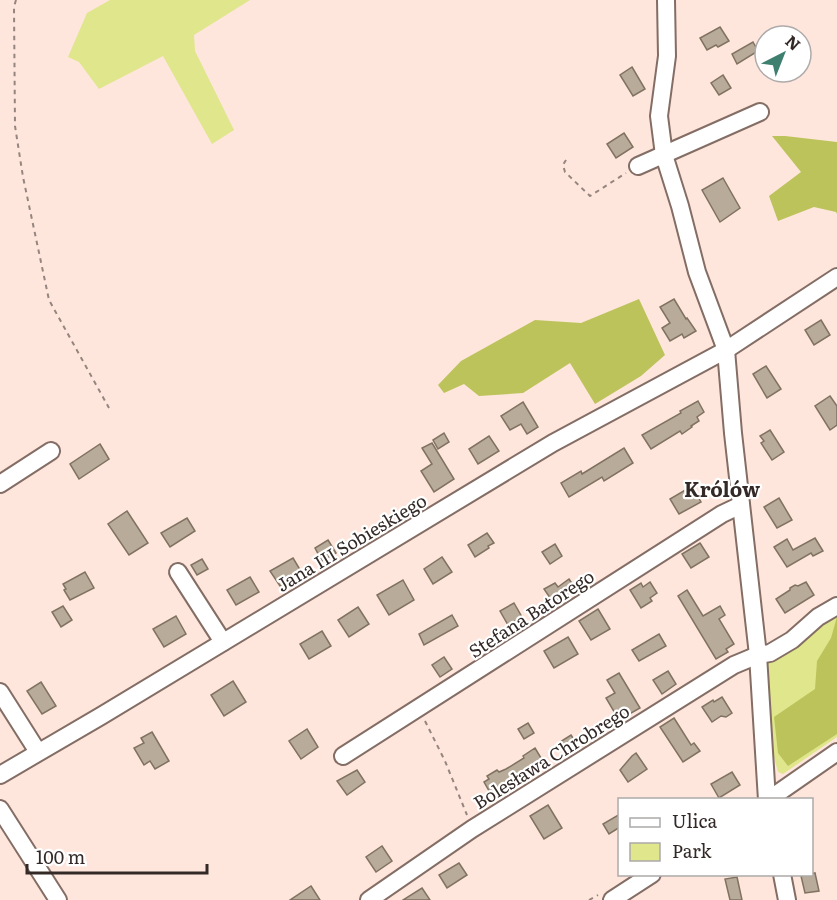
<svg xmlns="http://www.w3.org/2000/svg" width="837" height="900" viewBox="0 0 837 900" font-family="Literata,serif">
  <rect width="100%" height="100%" fill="#fee6dc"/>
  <g fill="#dfe68b">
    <path d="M110,0h140l-56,35 1,16 39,79 -22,14 -49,-88 -64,33 -20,-27 -11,-5 19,-44z"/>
    <path d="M837,611v126l-54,37 -5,-2 -6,-22 -7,-85 5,-6z"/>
  </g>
  <g fill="#bcc35b">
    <path d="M772,136h13l52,6v72l-1,-2 -22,-5 -36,14 -9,-25 32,-24z"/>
    <path d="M639,299l26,56 -24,21 -46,28 -25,-41 -47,30 -44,3 -15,-12 -20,9 -6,-8 23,-24 74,-41 46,3z"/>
    <path d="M837,617v117l-49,32 -10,-13 -4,-36 41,-28 2,-28 14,-23z"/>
  </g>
  <g fill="#b9ab99" stroke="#807261" stroke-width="1.5">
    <path d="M720,27l9,14 -11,6 -2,-2 -9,5 -7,-12z"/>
    <path d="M753,42l5,9 -21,13 -5,-10z"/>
    <path d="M632,67l13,22 -12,7 -13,-21z"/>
    <path d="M723,75l8,13 -12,7 -8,-12z"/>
    <path d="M624,133l9,14 -17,11 -9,-14z"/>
    <path d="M723,178l17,30 -20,14 -18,-32z"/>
    <path d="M674,299l12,20 1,-1 9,13 -12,7 -2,-4 -12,7 -8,-13 8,-5 -10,-16z"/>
    <path d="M821,320l9,15 -16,10 -9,-15z"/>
    <path d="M766,366l15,23 -14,9 -14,-24z"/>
    <path d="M830,396l7,10v19l-7,5 -15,-24z"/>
    <path d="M698,401l6,11 -7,5 2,4 -8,5 1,1 -10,7 -2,-3 -29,18 -9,-14 39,-22 -1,-2z"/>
    <path d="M523,402l15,25 -11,7 -6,-10 -11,6 -9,-14z"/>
    <path d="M770,430l14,22 -12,8 -11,-17 3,-2 -4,-5z"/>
    <path d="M444,433l5,9 -11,7 -5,-9z"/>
    <path d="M489,436l10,15 -21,13 -9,-15z"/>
    <path d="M432,443l22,36 -20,13 -13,-21 11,-7 -10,-16z"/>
    <path d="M100,444l9,15 -30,20 -9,-15z"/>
    <path d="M624,448l9,15 -29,18 -2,-4 -33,20 -8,-14 20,-12 1,3z"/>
    <path d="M692,486l9,16 -22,12 -9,-15z"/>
    <path d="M779,498l13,22 -15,8 -13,-21z"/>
    <path d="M127,511l21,32 -19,12 -21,-31z"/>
    <path d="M187,518l8,13 -25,16 -9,-14z"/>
    <path d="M487,533l7,10 -6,3 1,2 -14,9 -7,-12z"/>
    <path d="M815,538l8,13 -10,5 -2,-3 -24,14 -13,-20 13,-8 6,11z"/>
    <path d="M328,540l8,13 -14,8 -7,-13z"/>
    <path d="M700,543l9,14 -18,11 -9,-14z"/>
    <path d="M555,544l7,12 -12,8 -8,-12z"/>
    <path d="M442,557l10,15 -19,12 -9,-15z"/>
    <path d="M293,558l9,15 -22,13 -10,-15z"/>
    <path d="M202,559l6,10 -11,6 -6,-10z"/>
    <path d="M85,572l9,16 -24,12 -6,-10 2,-1 -3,-5z"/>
    <path d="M250,577l9,15 -23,13 -9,-15z"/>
    <path d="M569,579l8,12 -22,14 -11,-16 11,-6 3,4z"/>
    <path d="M403,580l11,20 -25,15 -12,-20z"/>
    <path d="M650,582l7,11 -7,5 2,3 -11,7 -11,-18 11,-7 2,4z"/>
    <path d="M806,582l8,13 -29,18 -9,-14 14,-9v-2l5,-3 3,1z"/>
    <path d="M687,590l16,26 17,-10 5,9 -6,4 15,25 -8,5 2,3 -12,7 -38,-63z"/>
    <path d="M514,603l8,14 -14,8 -8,-14z"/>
    <path d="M63,606l9,14 -11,7 -9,-15z"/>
    <path d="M358,607l11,17 -20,13 -11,-17z"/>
    <path d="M598,609l12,20 -19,11 -12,-19z"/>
    <path d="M452,615l6,11 -34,19 -5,-11z"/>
    <path d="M176,616l10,18 -22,13 -11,-18z"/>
    <path d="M322,631l9,15 -22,13 -9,-15z"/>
    <path d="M659,634l7,12 -27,15 -7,-11z"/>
    <path d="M568,637l10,17 -24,14 -10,-17z"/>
    <path d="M444,657l8,12 -12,8 -8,-12z"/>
    <path d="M668,671l8,13 -14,10 -9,-14z"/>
    <path d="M619,673l21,35 -21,12 -13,-22 9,-5 -8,-13z"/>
    <path d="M233,681l13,21 -22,14 -13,-21z"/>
    <path d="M41,682l15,24 -14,8 -15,-23z"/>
    <path d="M722,697l10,16 -6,4 -5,-1 -9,6 -10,-15 11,-7 1,2z"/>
    <path d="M674,718l17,27 3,-2 6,8 -17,11 -23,-35z"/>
    <path d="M528,723l6,10 -10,6 -6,-10z"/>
    <path d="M307,729l11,18 -17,12 -12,-18z"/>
    <path d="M152,732l17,29 -14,8 -5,-8 -6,4 -10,-17 10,-5 -3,-5z"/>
    <path d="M571,735l7,11 -11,7 -7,-11z"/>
    <path d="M535,748l9,15 -16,11 -2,-3 -25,16 2,2 -11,7 -8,-14 5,-3 -2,-3 10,-6 2,2 7,-3 18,-11 -1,-2z"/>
    <path d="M636,753l11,16 -19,13 -8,-12 12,-14z"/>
    <path d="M357,770l8,12 -18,13 -10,-14z"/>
    <path d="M732,772l8,13 -21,13 -8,-14z"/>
    <path d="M548,805l14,23 -18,11 -14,-23z"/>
    <path d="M620,814v13l-11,7 -6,-10z"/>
    <path d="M382,846l10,15 -16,11 -10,-15z"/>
    <path d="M459,863l8,12 -20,13 -8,-13z"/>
    <path d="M815,873l4,18 -14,2 -4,-17z"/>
    <path d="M737,877l5,23h-12l-5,-21z"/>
    <path d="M311,886l9,14h-30z"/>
    <path d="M422,888l8,12h-27z"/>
  </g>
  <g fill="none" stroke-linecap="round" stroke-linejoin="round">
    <defs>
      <g id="minor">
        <path d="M666,0l1,56 -8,60 5,39 16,51 17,66 29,78 7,83 25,222 9,145"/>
        <path d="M638,166l122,-54"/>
        <path d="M0,484l51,-33"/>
        <path d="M178,572l45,70"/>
        <path d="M0,692l38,60"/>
        <path d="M343,756l379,-242 19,-9"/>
        <path d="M0,775l101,-59 452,-273 173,-93 111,-73"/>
        <path d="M768,800l69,-48"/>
        <path d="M0,809l58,91"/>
        <path d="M782,874l5,26"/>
        <path d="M369,900l103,-71 262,-164 24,-10 12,-2 22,-13 26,-23 19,-11"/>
        <path d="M612,900l40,-26"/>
      </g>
    </defs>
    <use href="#minor" stroke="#836d64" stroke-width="20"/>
    <g stroke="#95857e" stroke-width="2" stroke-dasharray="4.5 4.5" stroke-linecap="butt">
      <path d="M16,0l-2,7 1,119 8,51 26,123 60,108"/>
      <path d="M566,160l-3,5 2,7 25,24 36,-23"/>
      <path d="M425,721l20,40 22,54"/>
      <path d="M589,900l9,-5"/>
    </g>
    <use href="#minor" stroke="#fff" stroke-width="16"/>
  </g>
  <g text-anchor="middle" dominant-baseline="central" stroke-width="4.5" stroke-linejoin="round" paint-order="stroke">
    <g font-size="18" fill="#332a27" stroke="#fff">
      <text transform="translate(351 542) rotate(-31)">Jana III Sobieskiego</text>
      <text transform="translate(531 613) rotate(-33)">Stefana Batorego</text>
      <text transform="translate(551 756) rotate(-32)">Bolesława Chrobrego</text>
    </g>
    <g font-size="20" font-weight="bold" fill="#332a27" stroke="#fff">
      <text x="722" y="488">Królów</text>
    </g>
  </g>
  <rect x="618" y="798" width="195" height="78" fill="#ffffff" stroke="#adaaa9" stroke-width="1.5"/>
  <rect x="630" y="818" width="30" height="9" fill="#ffffff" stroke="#adaaa9" stroke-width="1.5"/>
  <text x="672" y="828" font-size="18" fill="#332a27">Ulica</text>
  <rect x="630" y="843" width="30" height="18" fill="#dfe68b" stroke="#adaaa9" stroke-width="1.5"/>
  <text x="672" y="858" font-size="18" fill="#332a27">Park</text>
  <g transform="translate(783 54) rotate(42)"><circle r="28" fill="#ffffff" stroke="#adaaa9" stroke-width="1.5"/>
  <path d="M0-4.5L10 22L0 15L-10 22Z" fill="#3e7f70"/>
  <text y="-9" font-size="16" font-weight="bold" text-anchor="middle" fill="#332a27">N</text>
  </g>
  <path d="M27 864v9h180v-9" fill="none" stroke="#332a27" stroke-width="3"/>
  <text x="36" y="864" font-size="18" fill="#332a27" stroke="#ffffff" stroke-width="4.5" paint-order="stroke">100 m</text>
</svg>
